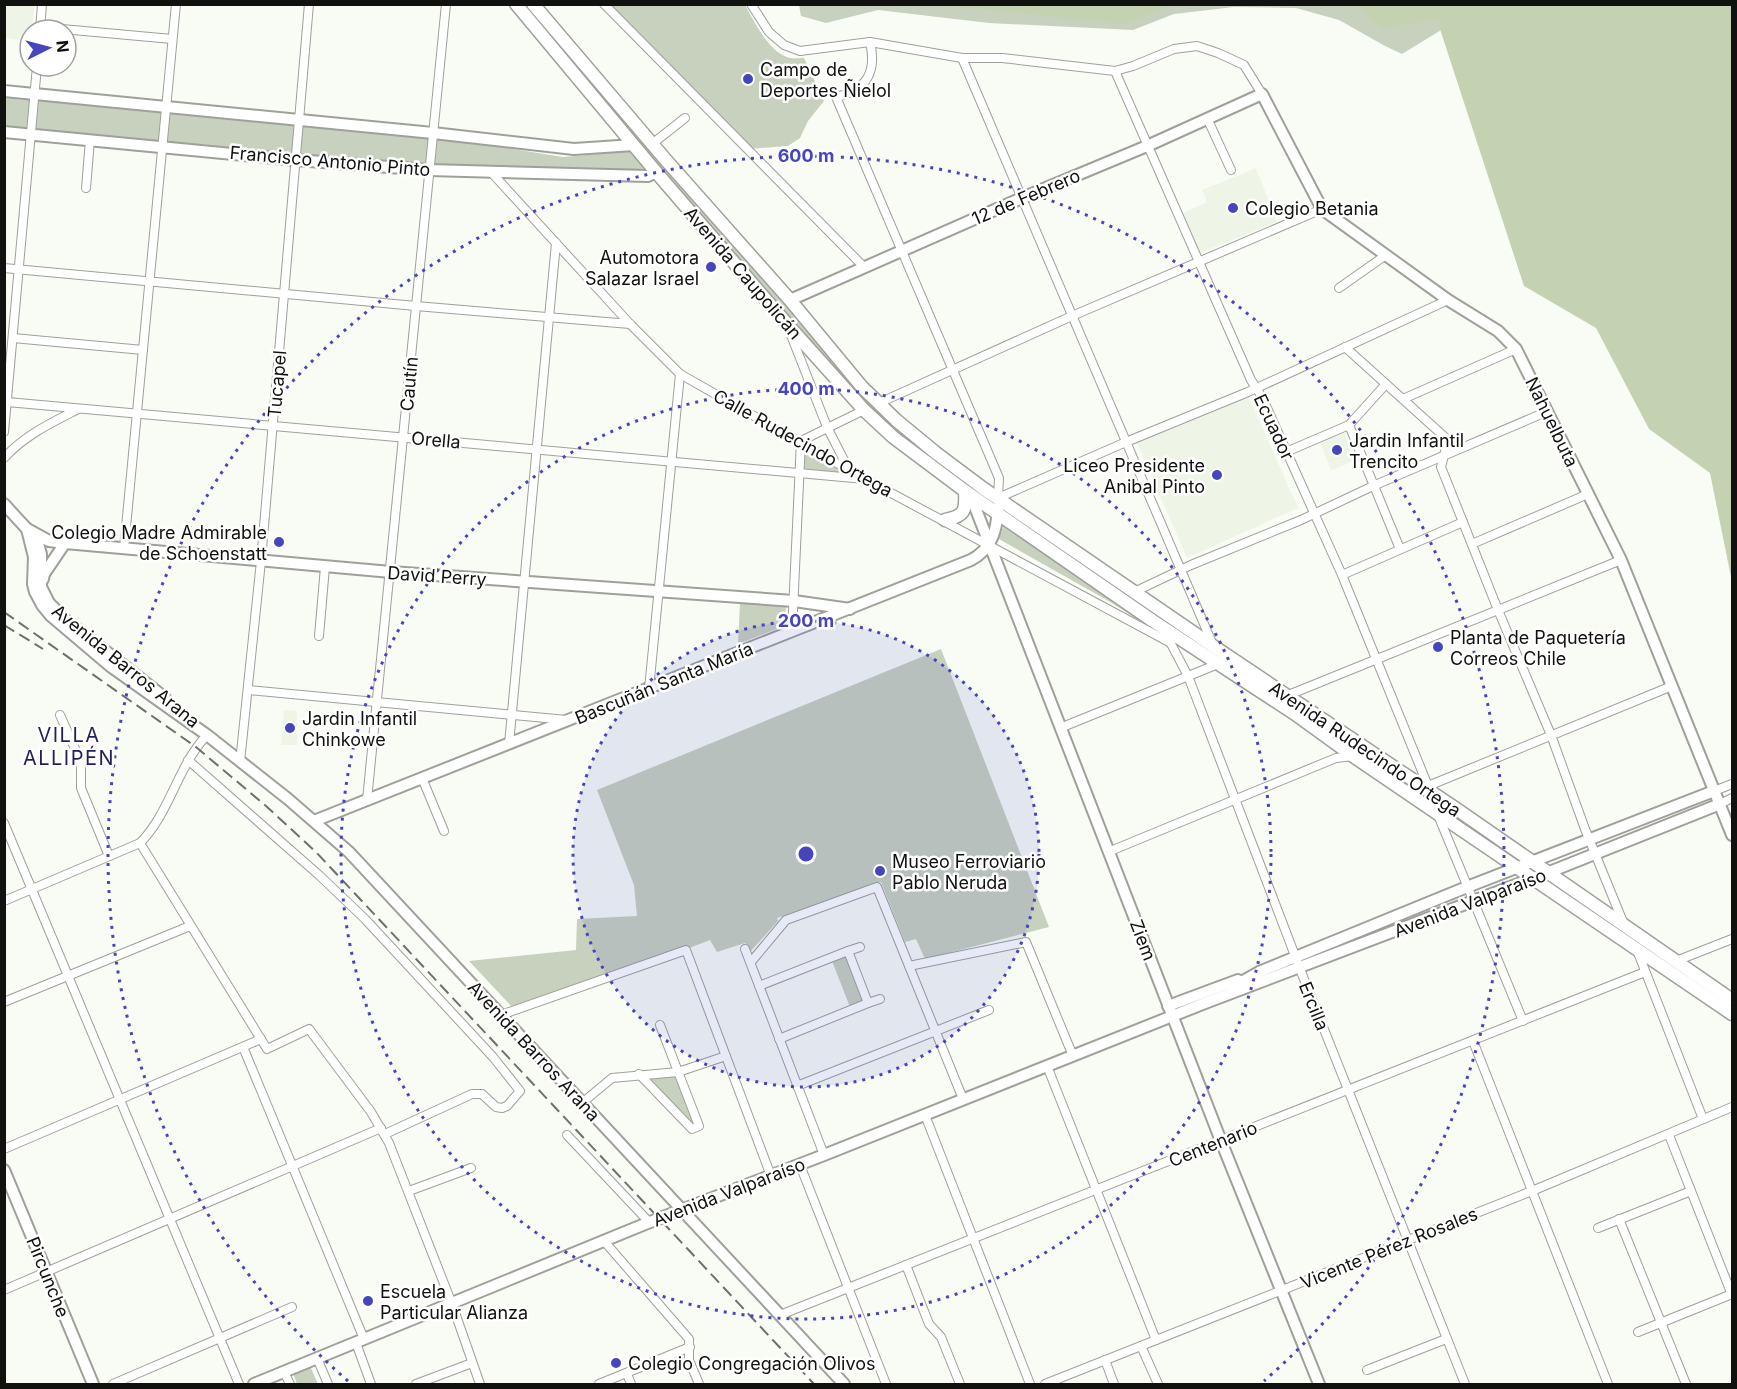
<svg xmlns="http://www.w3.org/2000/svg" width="1737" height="1389" viewBox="0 0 1737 1389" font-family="Inter,sans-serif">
  <rect width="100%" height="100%" fill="#f9fcf5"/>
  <g fill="#eef5e6">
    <path d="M4,5h31l-5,36 -25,-3z"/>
    <path d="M1256,168l21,54 -80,32 -16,-40 26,-12 -5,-12z"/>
    <path d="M1248,395l50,113 -111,50 -51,-117z"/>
    <path d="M1343,430l13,30 -25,10 -12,-30z"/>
    <path d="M284,710l13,1v34h-16z"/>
  </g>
  <g fill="#c8d1bd">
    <path d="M522,5l352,402 43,39 78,56 523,355 -5,2 -542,-369 -75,-55 -32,-31 -168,-192z"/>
    <path d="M608,5h137c9,16 24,48 45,53 4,1 10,0 14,0l20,43 -16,20 -8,17 -12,8 -39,3z"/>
    <path d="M799,5h683l-80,49 -17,-8 -46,-26 -43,-12 -62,-1 -60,7 -41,16 -144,-7 -111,-13 -52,13 -25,-7z"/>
    <path d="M4,98l441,40 118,19 71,-6 15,16 -3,4 -236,-6 -405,-36z"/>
    <path d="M805,449l42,23v1l-43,-2z"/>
    <path d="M1004,524l23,16 6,7 129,82 3,8 -53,-34 -113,-64z"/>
    <path d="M740,603l46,2 -1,18 -3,4 -44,17z"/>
    <path d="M941,649l108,278 -124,32 -9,-20 -11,3 -24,-60 -104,36 1,3 -29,32 -4,-10 -28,9 -7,-12 -50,19 -108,34 -40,14 -43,-46 107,-11 1,-31 60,-3 -3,-31 -37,-95z"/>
    <path d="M846,955l18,46 -14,6 -18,-46z"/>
    <path d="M676,1076l18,46 -1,2h-2l-44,-45z"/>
    <path d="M310,1366l8,18h-21l-4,-11z"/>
  </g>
  <g fill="#c4d2b1">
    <path d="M941,5l230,-1v1l-46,19z"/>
    <path d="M1354,5h378v577l-22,-109 -61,-44 -53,-101 -72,-42 -87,-266 -55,7z"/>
  </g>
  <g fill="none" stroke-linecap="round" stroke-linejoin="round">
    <defs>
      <g id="street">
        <path d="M604,4l260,263"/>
        <path d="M751,4l18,28 15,13 16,6 70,-9 92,16h40l113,13 18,-5 41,-17 23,-3 21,7 26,12 18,29"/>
        <path d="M40,27l132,12"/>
        <path d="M40,30l2,-26"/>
        <path d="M870,42c7,30 -3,48 -34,55l163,381 -1,20 128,-56 122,-50 200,-92"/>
        <path d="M962,58l251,587"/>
        <path d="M1115,71l136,309 11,17 80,178 86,211"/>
        <path d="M1207,118l24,52"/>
        <path d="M652,144l33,-26"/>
        <path d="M491,172l139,152 50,50 185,105 306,164"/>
        <path d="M86,188l4,-48"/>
        <path d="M4,268l412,38 214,18"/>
        <path d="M1339,288l47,-33"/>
        <path d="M789,330l38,97 21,41"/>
        <path d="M13,338l130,12"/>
        <path d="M1345,347l103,93 -7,27 57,143 53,125 34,94 38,93"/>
        <path d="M1403,399l113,-50"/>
        <path d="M7,402l858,77"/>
        <path d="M879,403l193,-87 250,-107"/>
        <path d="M1349,425l51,124"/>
        <path d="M4,432l33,-366"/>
        <path d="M1286,452l63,-27 37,-41"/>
        <path d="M4,458c21,-23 47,-35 74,-49"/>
        <path d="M1472,544l116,-50"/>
        <path d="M124,548l52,-544"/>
        <path d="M1342,575l121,-53"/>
        <path d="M1134,592l57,-27 110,-45 72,-34 173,-74"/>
        <path d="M792,632l9,-191 63,-31"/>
        <path d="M319,636l6,-69"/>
        <path d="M1169,640l19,36 114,298 163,410"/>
        <path d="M649,689l31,-315"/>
        <path d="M249,690l318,30"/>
        <path d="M1286,696l335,-136"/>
        <path d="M60,715l21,47v26l28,68"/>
        <path d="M1060,728l158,-64"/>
        <path d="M509,744l47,-501"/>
        <path d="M188,760l132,116 45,43 128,138 27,34 -13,15 -5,2 -6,-1 -14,-13h-10l-87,40"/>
        <path d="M240,762l21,-201 48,-557"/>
        <path d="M422,778l22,53"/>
        <path d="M1428,786l244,-100"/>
        <path d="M1714,791l18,-7"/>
        <path d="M367,800l79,-796"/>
        <path d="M1720,804l12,-6"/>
        <path d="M1438,815l85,206"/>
        <path d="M4,823l235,561"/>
        <path d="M140,843l127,206 42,-20 62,83 18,31 63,161 28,80"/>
        <path d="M1108,852l228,-94 17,-2"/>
        <path d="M4,901l136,-58c30,-30 37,-76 67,-108"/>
        <path d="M745,949l79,206"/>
        <path d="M1637,950l66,169"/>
        <path d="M848,951l12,-4"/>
        <path d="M1676,961l56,-22"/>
        <path d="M751,962l35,-42 91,-33 86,212"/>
        <path d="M909,966l117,-24 47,114"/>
        <path d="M759,986l89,-35 20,52 -89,36"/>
        <path d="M4,1002l186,-76"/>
        <path d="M868,1003l12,-4"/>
        <path d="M501,1015l185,-65 85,226"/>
        <path d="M1473,1041l135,343"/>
        <path d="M243,1047l121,292"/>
        <path d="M1047,1066l109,274"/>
        <path d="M639,1074l53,55 7,-3 -39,-101"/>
        <path d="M797,1086l192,-76"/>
        <path d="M582,1103l30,-25 66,-6 48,-16"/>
        <path d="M925,1115l105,269"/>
        <path d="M567,1135l83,88"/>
        <path d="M1669,1135l63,160"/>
        <path d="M4,1149l257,-110"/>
        <path d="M800,1165l86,219"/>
        <path d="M409,1191l62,-23"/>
        <path d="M1619,1219l67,165"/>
        <path d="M1598,1228l93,-37"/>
        <path d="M604,1241l85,98v21l10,24"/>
        <path d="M906,1265l23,59 12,13 19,47"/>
        <path d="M4,1290l377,-162"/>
        <path d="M780,1315l865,-343"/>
        <path d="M1638,1332l94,-38"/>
        <path d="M356,1343l15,41"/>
        <path d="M1141,1346l17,38"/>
        <path d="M317,1358l11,26"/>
        <path d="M1105,1360l9,24"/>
        <path d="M1367,1370l79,-31"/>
        <path d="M284,1372l6,12"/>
        <path d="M627,1374l4,10"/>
        <path d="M113,1384l179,-77"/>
        <path d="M416,1384l56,-21"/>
        <path d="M599,1384l91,-37"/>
        <path d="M1045,1384l487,-193 200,-84"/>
      </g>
      <g id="secondary">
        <path d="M4,91l429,42 141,16 60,-4"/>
        <path d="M4,132l292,28 133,10 219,6 8,-4"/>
        <path d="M790,300l232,-102 125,-52 115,-52 60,115 126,91 50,31 18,18 105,211 111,275"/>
        <path d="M970,494l251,647 98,243"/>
        <path d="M4,504l33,36 4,14v33l8,16 16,16 100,79"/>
        <path d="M27,529l7,28 -1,27 2,8 7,13 9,11 59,50 97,69 81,64 61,53 495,532"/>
        <path d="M27,529l22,12 16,2 326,29 403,29 56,8"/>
        <path d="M43,579l1,-5 21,-31"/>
        <path d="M314,821l657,-261c21,-11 26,-30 27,-53"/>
        <path d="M1234,986l25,-14 208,-85 247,-96"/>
        <path d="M1168,1006l70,-26"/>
        <path d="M4,1170l89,214"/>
        <path d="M254,1384l391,-160 179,-69 381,-152 342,-130 173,-69"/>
      </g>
      <g id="primary">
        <path d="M516,4l140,168 130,151 78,87 29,27 72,54 188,130 142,93 58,42 379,258"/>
        <path d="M533,4l132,155 125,141 72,87 34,33 40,33 48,36 229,157 242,162 277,192"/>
        <path d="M945,520c20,-4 21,-9 20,-29"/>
      </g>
    </defs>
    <use href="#street" stroke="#9da19a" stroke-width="10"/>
    <use href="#secondary" stroke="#9da19a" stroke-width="14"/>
    <use href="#primary" stroke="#9da19a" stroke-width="15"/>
    <use href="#street" stroke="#fff" stroke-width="8"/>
    <use href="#secondary" stroke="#fff" stroke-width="10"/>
    <use href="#primary" stroke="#fff" stroke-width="12"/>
    <g stroke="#6e706b" stroke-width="2" stroke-dasharray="12 6" stroke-linecap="butt">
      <path d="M4,612l192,135 70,59 50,46 498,532"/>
      <path d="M4,625l39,24"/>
    </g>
  </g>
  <circle cx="806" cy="854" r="233" fill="#4546bb" fill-opacity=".12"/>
  <g fill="none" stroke="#4546bb" stroke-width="3" stroke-dasharray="3 6">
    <circle cx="806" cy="854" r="233"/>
    <circle cx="806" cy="854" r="465"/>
    <path d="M348 1381A698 698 0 1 1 1264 1381"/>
  </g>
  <g fill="#4546bb" stroke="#fff" stroke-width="2">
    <circle cx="748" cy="79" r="6"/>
    <circle cx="1233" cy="208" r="6"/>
    <circle cx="711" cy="267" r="6"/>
    <circle cx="1337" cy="450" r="6"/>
    <circle cx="1217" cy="475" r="6"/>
    <circle cx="279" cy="542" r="6"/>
    <circle cx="1438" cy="647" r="6"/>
    <circle cx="290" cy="728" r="6"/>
    <circle cx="880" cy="871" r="6"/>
    <circle cx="368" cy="1301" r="6"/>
    <circle cx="616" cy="1363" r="6"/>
  </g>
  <g text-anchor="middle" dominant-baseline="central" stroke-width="5" stroke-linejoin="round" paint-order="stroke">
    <g font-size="18" fill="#11120f" stroke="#fff" text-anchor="start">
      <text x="760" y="69">Campo de<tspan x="760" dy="21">Deportes Ñielol</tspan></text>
      <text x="1245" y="208">Colegio Betania</text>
      <text x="699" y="257" text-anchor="end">Automotora<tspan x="699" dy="21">Salazar Israel</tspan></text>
      <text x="1349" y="440">Jardin Infantil<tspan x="1349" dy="21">Trencito</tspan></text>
      <text x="1205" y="465" text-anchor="end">Liceo Presidente<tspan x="1205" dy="21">Anibal Pinto</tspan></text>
      <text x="267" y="532" text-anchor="end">Colegio Madre Admirable<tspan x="267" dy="21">de Schoenstatt</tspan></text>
      <text x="1450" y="637">Planta de Paquetería<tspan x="1450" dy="21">Correos Chile</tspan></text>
      <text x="302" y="718">Jardin Infantil<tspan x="302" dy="21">Chinkowe</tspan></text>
      <text x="892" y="861">Museo Ferroviario<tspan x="892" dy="21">Pablo Neruda</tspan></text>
      <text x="380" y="1291">Escuela<tspan x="380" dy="21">Particular Alianza</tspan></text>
      <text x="628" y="1363">Colegio Congregación Olivos</text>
    </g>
    <g font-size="18" fill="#11120f" stroke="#fff">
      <text transform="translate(330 161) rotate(5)">Francisco Antonio Pinto</text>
      <text transform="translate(1026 197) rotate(-23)">12 de Febrero</text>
      <text transform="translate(743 273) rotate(49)">Avenida Caupolicán</text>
      <text transform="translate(277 384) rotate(-85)">Tucapel</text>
      <text transform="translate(409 384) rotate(-85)">Cautín</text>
      <text transform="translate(1552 422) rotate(64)">Nahuelbuta</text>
      <text transform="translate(1274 427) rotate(65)">Ecuador</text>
      <text transform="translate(436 440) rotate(5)">Orella</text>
      <text transform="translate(803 443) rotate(29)">Calle Rudecindo Ortega</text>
      <text transform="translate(437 576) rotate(4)">David Perry</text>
      <text transform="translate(126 666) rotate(39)">Avenida Barros Arana</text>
      <text transform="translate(664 683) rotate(-22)">Bascuñán Santa María</text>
      <text transform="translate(1365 749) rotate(34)">Avenida Rudecindo Ortega</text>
      <text transform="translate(1470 903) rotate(-21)">Avenida Valparaíso</text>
      <text transform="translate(1143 940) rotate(69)">Ziem</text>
      <text transform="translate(1314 1006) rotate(68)">Ercilla</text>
      <text transform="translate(534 1051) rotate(47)">Avenida Barros Arana</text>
      <text transform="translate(1213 1144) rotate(-22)">Centenario</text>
      <text transform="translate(729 1192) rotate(-21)">Avenida Valparaíso</text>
      <text transform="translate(1389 1248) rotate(-22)">Vicente Pérez Rosales</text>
      <text transform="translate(48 1277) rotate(68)">Pircunche</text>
    </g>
    <g font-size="20" letter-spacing="1.5" fill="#1f215a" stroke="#fff">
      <text x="69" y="735">VILLA<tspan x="69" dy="23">ALLIPÉN</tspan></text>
    </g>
  </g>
  <circle cx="806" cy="854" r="9" fill="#4546bb" stroke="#fff" stroke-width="3"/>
  <g font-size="18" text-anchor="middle" font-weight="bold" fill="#4546bb" stroke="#fff" stroke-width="5" stroke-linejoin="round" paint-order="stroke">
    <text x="806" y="162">600 m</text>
    <text x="806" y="395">400 m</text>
    <text x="806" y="627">200 m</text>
  </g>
  <rect width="1737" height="1389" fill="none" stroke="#11120f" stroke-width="12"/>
  <g transform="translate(48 48) rotate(84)"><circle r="28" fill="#ffffff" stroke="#a0a09f" stroke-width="1.5"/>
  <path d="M0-4.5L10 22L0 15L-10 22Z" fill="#4546bb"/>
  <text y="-9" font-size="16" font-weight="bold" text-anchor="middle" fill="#11120f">N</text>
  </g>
</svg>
